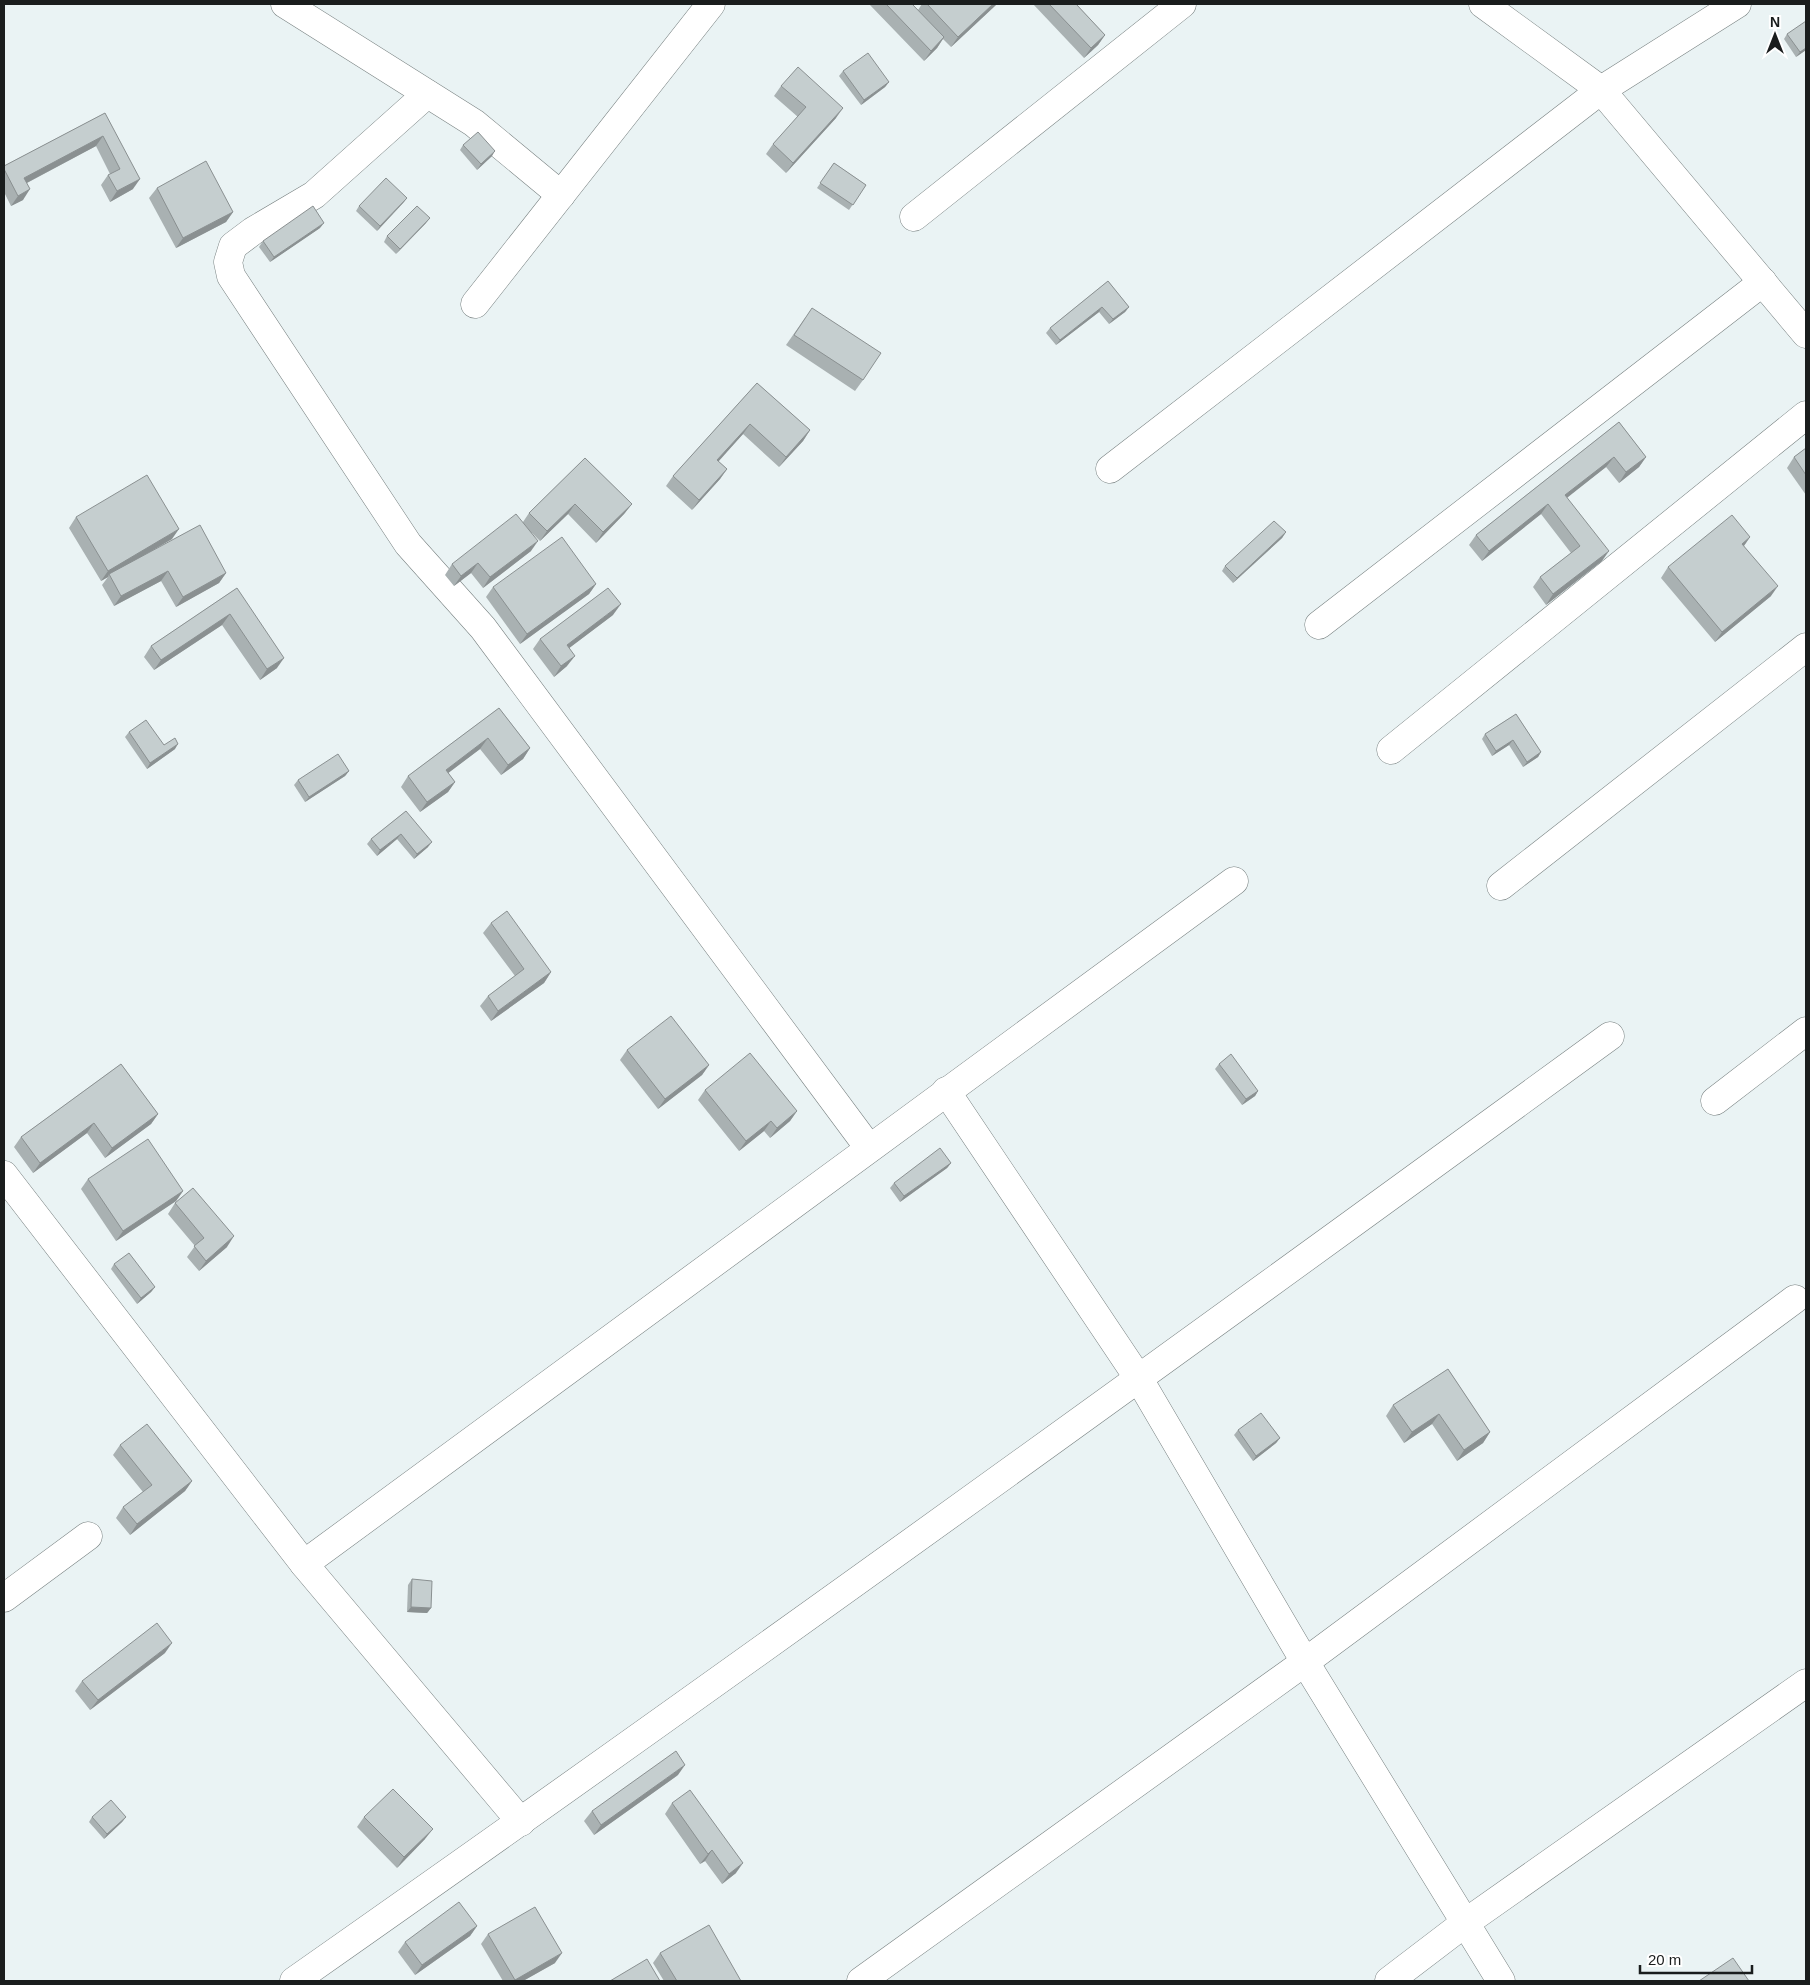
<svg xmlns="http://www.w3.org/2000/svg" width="1810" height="1985" viewBox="0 0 1810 1985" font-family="Arial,sans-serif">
  <rect width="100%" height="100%" fill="#eaf3f4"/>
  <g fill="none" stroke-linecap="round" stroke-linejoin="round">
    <defs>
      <g id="minor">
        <path d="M285,4l189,119 87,72"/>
        <path d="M1483,4l118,86 205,244"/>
        <path d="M427,94l-113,101 -61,36 -20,15 -5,16 3,14 177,268 75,84 386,520"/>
        <path d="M914,217l268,-213"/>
        <path d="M475,304l236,-300"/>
        <path d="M1110,469l491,-379 136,-86"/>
        <path d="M1319,625l444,-343"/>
        <path d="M1391,750l415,-335"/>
        <path d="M1501,886l305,-239"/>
        <path d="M946,1091l193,288 166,283 196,319"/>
        <path d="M1715,1101l91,-70"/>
        <path d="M4,1175l300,389 217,258"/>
        <path d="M304,1564l930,-683"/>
        <path d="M4,1598l84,-62"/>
        <path d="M294,1981c442,-310 880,-627 1316,-945"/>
        <path d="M861,1981l444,-319 490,-363"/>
        <path d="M1389,1981l76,-58 341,-240"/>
      </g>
    </defs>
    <use href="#minor" stroke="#788181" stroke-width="29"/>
    <use href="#minor" stroke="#fff" stroke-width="28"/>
  </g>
  <g fill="#a9b1b2">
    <path d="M869,4h43l6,6 4,-6h75l-46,43 -8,-8 -6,9 -13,13z"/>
    <path d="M1033,4h43l29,31 -7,10 -14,13z"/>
    <path d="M1787,34l19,16 -10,7 -12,-18z"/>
    <path d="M843,71l46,11 -4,5 -24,18 -22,-29z"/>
    <path d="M781,86l55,32 -50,55 -20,-19 7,-10 25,-27 -24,-21z"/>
    <path d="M105,113l28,76 -23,13 -9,-17 7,-10 2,-1 -14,-28 -69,37 -4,17 -12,6 -7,-14v-26z"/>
    <path d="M463,145l29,11 -15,14 -17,-20z"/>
    <path d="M834,163l32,22 -17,25 -32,-22z"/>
    <path d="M157,188l76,24 -7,10 -50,26 -27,-50z"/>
    <path d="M407,198l-4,5 -26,28 -21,-20 3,-5z"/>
    <path d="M426,223l-30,31 -12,-12 3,-6z"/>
    <path d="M320,228l-50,34 -11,-15 4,-6z"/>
    <path d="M1108,281l21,26 -4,5 -16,12 -10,-12 -43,33 -10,-12 4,-5z"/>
    <path d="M805,318l58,62 -8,11 -69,-46z"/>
    <path d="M757,383l53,47 -7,11 -24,26 -36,-33 -25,27 9,8 -7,10 -28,31 -26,-24 7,-10z"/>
    <path d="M1619,422l27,35 -7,10 -20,16 -13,-16 -39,30 35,64 -56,44 -13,-18 7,-10 31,-24 -30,-39 -59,47 -13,-16 7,-10z"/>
    <path d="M1806,448v47l-19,-27 7,-11z"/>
    <path d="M585,458l47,46 -8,10 -28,29 -28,-29 -28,27 -8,-8 -1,18 -48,37 -12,-15 -17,13 -9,-11 7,-11 71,-42 6,-9z"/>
    <path d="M76,517l96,22 -34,20 88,14 -7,10 -43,24 -15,-26 -47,25 -12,-21 6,-8 -7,4 -32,-53z"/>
    <path d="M1286,532l-4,6 -49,45 -11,-12 3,-5z"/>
    <path d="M1750,537l-6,9 27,50 -56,46 -54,-64 7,-11z"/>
    <path d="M596,584l-7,10 -69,50 -34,-47 7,-10z"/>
    <path d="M237,588l40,80 -17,12 -38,-55 -68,45 -10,-13 7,-11z"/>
    <path d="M613,615l-44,33 -2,18 -13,11 -21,-28 7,-10z"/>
    <path d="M499,708l31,40 -7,11 -22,16 -21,-26 -32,24 7,9 -7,10 -28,20 -19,-25 7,-11z"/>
    <path d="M1516,714l25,38 -3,5 -15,10 -14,-22 -17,11 -10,-17 3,-5z"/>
    <path d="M129,732l35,13 11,4 -28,20 -22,-32z"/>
    <path d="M349,771l-4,5 -40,26 -11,-17 4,-5z"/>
    <path d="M406,811l22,36 -14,12 -17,-20 -20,17 -10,-12 4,-5z"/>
    <path d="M491,923l60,49 -7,11 -53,38 -11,-15 8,-10 27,-20 -32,-43z"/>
    <path d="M627,1050l82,15 -7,10 -44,34 -38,-49z"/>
    <path d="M121,1064l37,50 -7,10 -46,34 -18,-25 -54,40 -19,-26 7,-10z"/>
    <path d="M1219,1064l39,27 -3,5 -13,9 -27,-36z"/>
    <path d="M705,1090l92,21 -7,10 -20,17 -6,-7 -25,20 -41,-51z"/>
    <path d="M951,1163l-4,5 -47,34 -10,-14 4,-5z"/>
    <path d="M88,1179l95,12 -7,10 -60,40 -35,-52z"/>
    <path d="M175,1203l52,44 -28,24 -12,-14 8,-11 -27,-32z"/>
    <path d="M114,1264l41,23 -4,5 -14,12 -26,-35z"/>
    <path d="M1448,1369l42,63 -7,11 -26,18 -25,-37 -28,19 -18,-27 7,-11z"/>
    <path d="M1238,1430l42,8 -4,5 -23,18 -19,-26z"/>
    <path d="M120,1445l72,36 -7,10 -55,44 -14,-17 7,-11 20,-15 -30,-37z"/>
    <path d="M412,1579l19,29 -4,5 -20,-1 1,-27z"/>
    <path d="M165,1653l-75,57 -15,-19 7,-10z"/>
    <path d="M678,1775l-84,60 -10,-14 8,-10z"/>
    <path d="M672,1803l64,70 -14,11 -17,-23 -5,3 -35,-50z"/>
    <path d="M92,1817h34l-4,5 -18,17 -15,-17z"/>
    <path d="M364,1817l61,22 -28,29 -40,-41z"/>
    <path d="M477,1926l-7,10 -55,39 -17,-23 7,-10z"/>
    <path d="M488,1934l67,29 -32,18h-20l-22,-37z"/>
    <path d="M660,1953l81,28h-77l-11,-18z"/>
  </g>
  <g fill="#8a9091">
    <path d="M993,4h4l-46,43 7,-10z"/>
    <path d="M1105,35l-7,10 -14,13 7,-10z"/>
    <path d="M944,37l-7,11 -13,13 7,-10z"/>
    <path d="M1806,48v2l-10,7 4,-5z"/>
    <path d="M889,82l-4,5 -24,18 3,-5z"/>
    <path d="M843,108l-7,10 -50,55 7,-10z"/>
    <path d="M103,136l-7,10 -79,42 7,-10z"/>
    <path d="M495,151l-3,5 -15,14 4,-6z"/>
    <path d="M140,179l-7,10 -23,13 7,-11z"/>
    <path d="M30,189l-7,11 -12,6 7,-10z"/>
    <path d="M407,198l-4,5 -26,28 3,-5z"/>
    <path d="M233,212l-7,10 -50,26 7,-10z"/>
    <path d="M430,218l-4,5 -30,31 4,-5z"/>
    <path d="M324,223l-4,5 -50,34 4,-5z"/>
    <path d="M1102,307l-3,5 -43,33 4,-5z"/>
    <path d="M1129,307l-4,5 -16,12 4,-5z"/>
    <path d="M750,424l-7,10 -33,37 7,-11z"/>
    <path d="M810,430l-7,11 -24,26 7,-10z"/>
    <path d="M1614,457l-8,10 -48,38 7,-10z"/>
    <path d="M1646,457l-7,10 -20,16 7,-11z"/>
    <path d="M727,469l-7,10 -28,31 7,-10z"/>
    <path d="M575,504l-7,10 -28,27 7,-10z"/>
    <path d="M632,504l-8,10 -28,29 7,-11z"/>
    <path d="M1548,504l-7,10 -59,47 7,-10z"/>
    <path d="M179,529l-7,10 -62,36 -1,-1 -1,3 -7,4 7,-10z"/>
    <path d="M1286,532l-4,6 -49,45 4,-5z"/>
    <path d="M1750,537l-7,10 -1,-3z"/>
    <path d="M538,541l-7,10 -48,37 7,-11z"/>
    <path d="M1609,551l-7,10 -56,44 7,-11z"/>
    <path d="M478,563l-7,10 -17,13 7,-10z"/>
    <path d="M168,571l-7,10 -47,25 7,-10z"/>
    <path d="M226,573l-7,10 -43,24 7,-10z"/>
    <path d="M596,584l-7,10 -69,50 7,-10z"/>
    <path d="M1778,586l-7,10 -56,46 7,-10z"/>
    <path d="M621,604l-8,11 -53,40 7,-10z"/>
    <path d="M230,614l-8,11 -68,45 7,-10z"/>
    <path d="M575,656l-8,10 -13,11 7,-11z"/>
    <path d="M284,658l-7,10 -17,12 7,-11z"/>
    <path d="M488,738l-8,11 -41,31 7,-10z"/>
    <path d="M1513,740l-4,5 -17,11 4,-5z"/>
    <path d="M178,744l-3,5 -28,20 3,-6z"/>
    <path d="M530,748l-7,11 -22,16 7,-10z"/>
    <path d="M1541,752l-3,5 -15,10 4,-5z"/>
    <path d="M349,771l-4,5 -40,26 4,-5z"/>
    <path d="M455,782l-7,10 -28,20 7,-10z"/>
    <path d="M401,834l-4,5 -20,17 3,-6z"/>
    <path d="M432,842l-4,5 -14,12 3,-5z"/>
    <path d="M551,972l-7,11 -53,38 7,-10z"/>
    <path d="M709,1065l-7,10 -44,34 7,-10z"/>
    <path d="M1258,1091l-3,5 -13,9 4,-6z"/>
    <path d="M797,1111l-7,10 -20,17 7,-10z"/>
    <path d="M158,1114l-7,10 -46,34 7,-10z"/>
    <path d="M771,1121l-7,10 -25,20 7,-10z"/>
    <path d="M94,1123l-7,10 -54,40 7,-10z"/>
    <path d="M951,1163l-4,5 -47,34 4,-6z"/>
    <path d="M183,1191l-7,10 -60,40 7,-10z"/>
    <path d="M234,1236l-7,11 -28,24 7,-10z"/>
    <path d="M155,1287l-4,5 -14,12 4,-6z"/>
    <path d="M1439,1414l-7,10 -28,19 8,-11z"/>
    <path d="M1490,1432l-7,11 -26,18 7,-11z"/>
    <path d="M1280,1438l-4,5 -23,18 3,-5z"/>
    <path d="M192,1481l-7,10 -55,44 7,-11z"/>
    <path d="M411,1607l20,1 -4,5 -20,-1z"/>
    <path d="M172,1643l-7,10 -75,57 8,-10z"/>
    <path d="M685,1765l-7,10 -84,60 7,-10z"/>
    <path d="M126,1817l-4,5 -18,17 3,-5z"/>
    <path d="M433,1829l-8,10 -28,29 7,-11z"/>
    <path d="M712,1850l-7,11 -5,3 8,-10z"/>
    <path d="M743,1863l-7,10 -14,11 7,-10z"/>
    <path d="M477,1926l-7,10 -55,39 7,-10z"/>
    <path d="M562,1953l-7,10 -32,18h-9l1,-1z"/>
  </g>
  <g fill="#c5cecf" stroke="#8a9091">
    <path d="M886,4h26l32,33 -13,14z"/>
    <path d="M927,4h66l-35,33z"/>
    <path d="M1049,4h27l29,31 -14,13z"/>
    <path d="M1806,21v27l-6,4 -13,-18z"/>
    <path d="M868,53l21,29 -25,18 -21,-29z"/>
    <path d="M798,67l45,41 -50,55 -20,-19 33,-37 -25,-21z"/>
    <path d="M105,113l35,66 -23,12 -9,-16 12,-6 -17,-33 -79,42 6,11 -12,7 -14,-27v-3z"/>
    <path d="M478,132l17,19 -14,13 -18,-19z"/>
    <path d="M206,161l27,51 -50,26 -26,-50z"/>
    <path d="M834,163l32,22 -13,20 -33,-22z"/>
    <path d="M386,178l21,20 -27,28 -21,-20z"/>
    <path d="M313,206l11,17 -50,34 -11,-16z"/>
    <path d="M417,206l13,12 -30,31 -13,-13z"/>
    <path d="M1108,281l21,26 -16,12 -11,-12 -42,33 -10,-12z"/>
    <path d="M812,308l69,45 -18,27 -69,-45z"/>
    <path d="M757,383l53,47 -24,27 -36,-33 -33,36 10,9 -28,31 -26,-24z"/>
    <path d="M1619,422l27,35 -20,15 -12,-15 -49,38 44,56 -56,43 -13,-17 40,-31 -32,-42 -59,47 -13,-16z"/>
    <path d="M1806,448v27l-12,-18z"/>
    <path d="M585,458l47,46 -29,28 -28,-28 -28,27 -18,-18z"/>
    <path d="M147,475l32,54 -71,42 -32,-54z"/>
    <path d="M516,514l22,27 -48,36 -12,-14 -17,13 -9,-12z"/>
    <path d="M1732,515l18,22 -8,7 36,42 -56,46 -54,-65z"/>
    <path d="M1274,521l12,11 -49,46 -12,-12z"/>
    <path d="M200,525l26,48 -43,24 -15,-26 -47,25 -12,-22z"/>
    <path d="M562,537l34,47 -69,50 -34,-47z"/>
    <path d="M237,588l47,70 -17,11 -37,-55 -69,46 -10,-14z"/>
    <path d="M608,588l13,16 -54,41 8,11 -14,10 -21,-27z"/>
    <path d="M499,708l31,40 -22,17 -20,-27 -42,32 9,12 -28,20 -19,-26z"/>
    <path d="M1516,714l25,38 -14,10 -14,-22 -17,11 -11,-17z"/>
    <path d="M146,720l18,25 11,-7 3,6 -28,19 -21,-31z"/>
    <path d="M338,754l11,17 -40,26 -11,-17z"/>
    <path d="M406,811l26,31 -15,12 -16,-20 -21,16 -9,-11z"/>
    <path d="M507,911l44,61 -53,39 -10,-15 36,-27 -33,-46z"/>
    <path d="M671,1016l38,49 -44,34 -38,-49z"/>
    <path d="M750,1053l47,58 -20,17 -6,-7 -25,20 -41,-51z"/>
    <path d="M1231,1054l27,37 -12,8 -27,-35z"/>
    <path d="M121,1064l37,50 -46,34 -18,-25 -54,40 -19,-26z"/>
    <path d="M148,1139l35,52 -60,40 -35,-52z"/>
    <path d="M940,1148l11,15 -47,33 -10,-13z"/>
    <path d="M193,1188l41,48 -28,25 -12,-15 10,-8 -29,-35z"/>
    <path d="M129,1253l26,34 -14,11 -27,-34z"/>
    <path d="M1448,1369l42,63 -26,18 -25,-36 -27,18 -19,-27z"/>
    <path d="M1261,1413l19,25 -24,18 -18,-26z"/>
    <path d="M147,1424l45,57 -55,43 -14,-17 29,-22 -32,-40z"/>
    <path d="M412,1579l20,2 -1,27 -20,-1z"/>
    <path d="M157,1623l15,20 -74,57 -16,-19z"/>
    <path d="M676,1751l9,14 -84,60 -9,-14z"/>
    <path d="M393,1789l40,40 -29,28 -40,-40z"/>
    <path d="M690,1790l53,73 -14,11 -17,-24 -4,4 -36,-51z"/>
    <path d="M111,1800l15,17 -19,17 -15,-17z"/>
    <path d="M459,1902l18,24 -55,39 -17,-23z"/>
    <path d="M535,1907l27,46 -47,27 -27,-46z"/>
    <path d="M709,1925l32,56h-64l-17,-28z"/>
    <path d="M1733,1958l16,23h-50z"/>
    <path d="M647,1959l13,22h-50z"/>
  </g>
  <rect width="1810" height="1985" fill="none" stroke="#1a1d1d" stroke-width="10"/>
  <g transform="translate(1775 35)" stroke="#ffffff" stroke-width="4" paint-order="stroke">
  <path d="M0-4L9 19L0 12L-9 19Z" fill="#1a1d1d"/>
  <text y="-8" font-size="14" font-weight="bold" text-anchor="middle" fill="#1a1d1d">N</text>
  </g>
  <path d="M1640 1965v8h112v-8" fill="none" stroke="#1a1d1d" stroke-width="2.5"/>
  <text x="1648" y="1965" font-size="15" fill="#1a1d1d" stroke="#ffffff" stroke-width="4" paint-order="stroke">20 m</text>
</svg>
